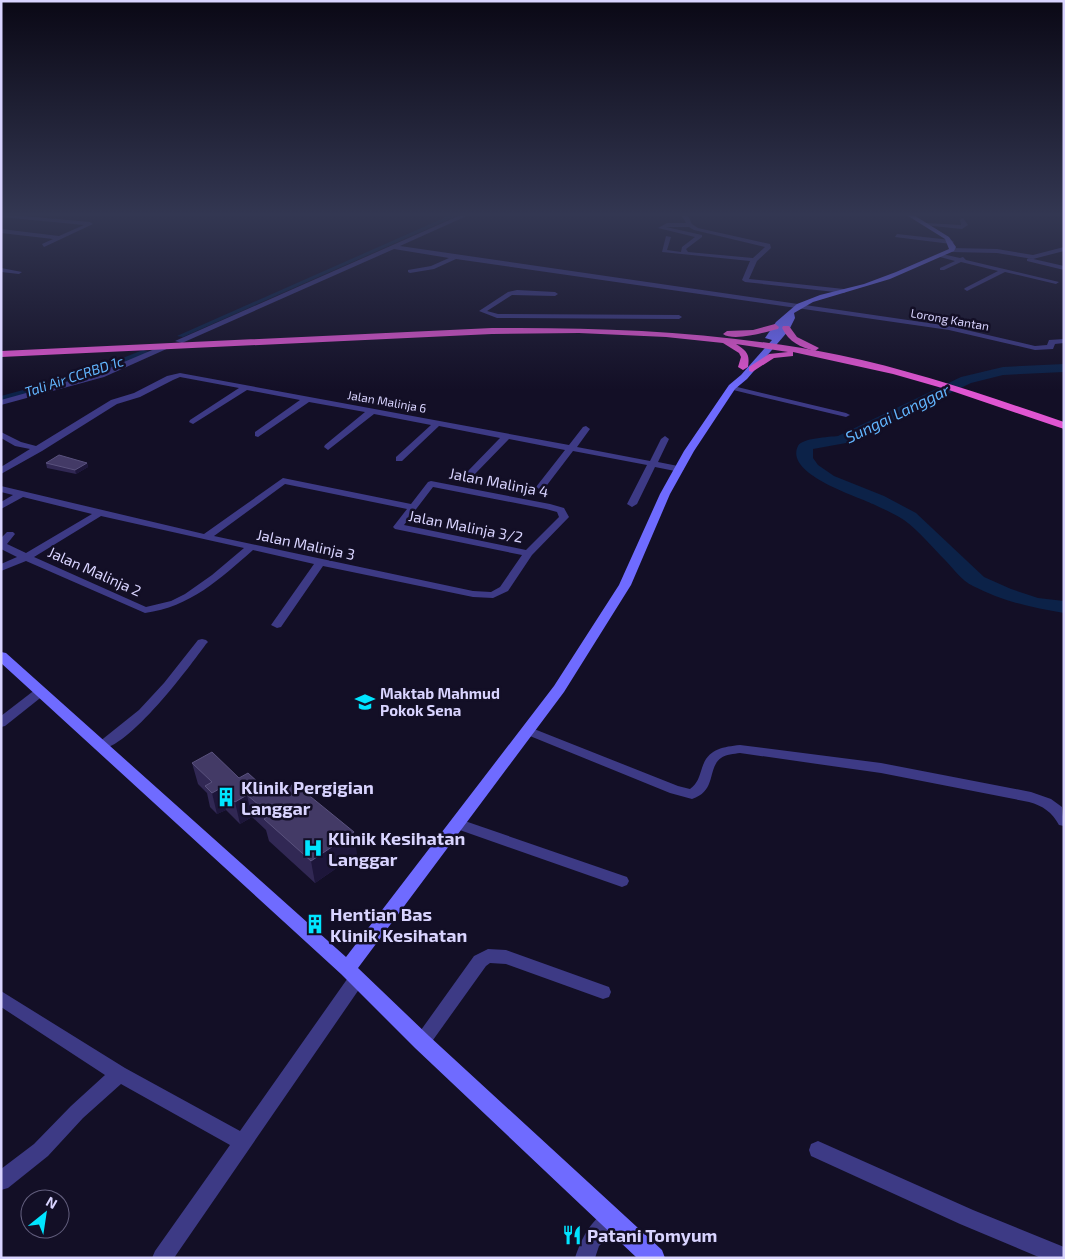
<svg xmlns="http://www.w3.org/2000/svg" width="1065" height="1259" viewBox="0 0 1065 1259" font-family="'Exo 2',sans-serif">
  <rect width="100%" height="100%" fill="#130f26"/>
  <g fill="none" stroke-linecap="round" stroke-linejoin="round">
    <g fill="#0c2248" fill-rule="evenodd">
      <path d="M453,214h8l-278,123 -6,-1z"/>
      <path d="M143,350l7,2 -62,26 -87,23v-5l81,-22z"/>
    </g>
    <path fill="#0c2248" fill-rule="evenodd" d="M1064,364v8l-61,3 -32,8 -125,60 -33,6v9l5,7 16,11 50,20 32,17 68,64 27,12 27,9 26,3v12c-32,-5 -62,-12 -91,-27 -11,-5 -20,-18 -28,-26 -13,-13 -26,-29 -41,-40 -9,-6 -21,-11 -31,-16 -16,-8 -89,-30 -75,-58 4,-8 31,-9 40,-10l123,-59 42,-10z"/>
    <g fill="#3d3a85" fill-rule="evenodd">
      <path d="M1,214l89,8 3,2 -49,23 -2,-3 11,-5 -52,-6v-4l58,7 25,-11 -83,-8z"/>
      <path d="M463,214h8l-71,32 549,80 86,20 12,-1 2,-5 15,-1v4l-9,1 -2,5 -18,1 -86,-20 -493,-71 -22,10 -24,4 -2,-1v-2l23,-4 18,-8 -55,-9 -212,94 -7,-2z"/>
      <path d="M684,214h6l-2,2 4,8 6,4 72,16 1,4 -14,13 -8,18 95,10 3,2 -3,2 -99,-11 -3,-2 8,-19 -88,-9 4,-16 5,1 -4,13 14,2 1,-5 13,-10 -37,-9 9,-5h19l-4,-7zM666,227h23l5,3 71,17 -12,11 -65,-6 -2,-3 16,-12v-2z"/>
      <path d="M963,218l5,7 -6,4 -39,-4 3,-2 35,2 -1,-5z"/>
      <path d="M897,234l54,6 3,2 -3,2 -56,-7z"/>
      <path d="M1064,247v4l-31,8 -36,-6 -45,-1 -3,-2 3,-2 45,1 36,6z"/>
      <path d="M942,254l18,4 3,-1 3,3 93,22 -3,2 -51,-12 -38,19 -3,-2 1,-1 33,-17 -37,-9 -17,8h-4v-2l15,-7 -15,-4 -1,-1z"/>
      <path d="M1029,258l35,8v4l-37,-9v-2z"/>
      <path d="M1,268l21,4 -3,2 -18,-2z"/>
      <path d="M517,290l38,2 3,2 -3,2 -43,-1 -25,16 11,3 181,1 3,2 -3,2 -182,-1 -18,-7 29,-19z"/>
      <path d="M164,345l7,2 -67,30 -103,28v-5l97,-27z"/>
      <path d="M180,373l389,72 14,-18 3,-1 4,3 -13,18 73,14 11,-22 4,-3 4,3 -11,23 25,5 1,2 -4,3 -25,-5 -18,37 -5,3 -5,-3 20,-39 -74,-14 -29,38 -3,1 -5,-3 29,-37 -56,-11 -36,37h-6v-4l33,-34 -61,-12 -37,35h-6v-4l35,-32 -57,-11 -46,36 -4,-3 1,-2 40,-33 -56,-10 -51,35 -3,-1v-4l45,-32 -53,-10 -54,34 -4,-2 1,-2 49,-32 -59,-11 -7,3 -33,17 -23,7 -75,47 -41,23v-7l29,-18 -15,-3 -14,-8v-6l20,10 15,4 75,-46 23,-7 33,-17z"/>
      <path d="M729,385l117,28 4,2 -4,2 -117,-28z"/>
      <path d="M283,478l128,26 17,-22 3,-1 119,23 14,4 5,9 -37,38 -24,36 -15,7 -20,-1 -150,-31 -42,61 -4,1 -6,-3 43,-61 -61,-14c-33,29 -63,57 -108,63l-119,-52 -25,10v-7l16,-7 -16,-8v-11l6,-6h6l2,2 -8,10 19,9 66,-39 -69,-17 -22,12v-7l12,-7 -12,-3v-6l203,48zM285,484l122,25 -14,18 2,2 127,26 -22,32 -9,5 -18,-1 -259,-55zM433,487l113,22 11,3 2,5 -33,33 -122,-25zM101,516l143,32 -32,27 -27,19 -14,7 -25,6 -112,-50z"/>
      <path d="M202,639l4,1 2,2 -2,2c-16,22 -83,113 -111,105l-1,-3 45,-36 25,-27 34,-43z"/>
      <path d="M40,688l6,4 -2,3 -39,31 -4,1v-11l35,-27z"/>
      <path d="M529,727l149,59 12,3c8,-6 9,-12 12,-21 6,-19 20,-21 38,-23l141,18 150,29 20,7 11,8 2,19 -5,-1c-7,-13 -16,-19 -30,-23l-148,-29 -141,-20c-6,1 -14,1 -19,5 -14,10 -4,33 -29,41l-22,-6 -145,-59 -2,-3 2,-3z"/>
      <path d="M459,819l168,58 2,4 -2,4 -5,2 -168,-59 -2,-4 2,-4z"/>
      <path d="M488,949l18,1 103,37 2,5 -2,5 -6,2 -97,-35 -16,-1 -4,3 -58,81 -6,3 -6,-3 -3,-5 3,-5 58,-81z"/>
      <path d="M356,973l6,2 2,5 -2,5 -188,273h-22l3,-7 75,-106 -109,-61 -38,34 -35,38 -40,32 -7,2v-21l33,-25 37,-38 34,-31 -104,-68v-16l124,77 115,63 110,-156z"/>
      <path d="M818,1141l155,69 91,37v11h-23l-81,-34 -149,-68 -2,-6 2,-6z"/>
      <path d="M612,1209l7,3 3,7 -3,7 -20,20 -4,12h-20c7,-21 16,-40 37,-49z"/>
    </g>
    <path fill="#6f6bff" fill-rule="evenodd" d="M905,214h7l37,23 7,10 -2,4 -64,28 -77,23 -19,11 1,5 -6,12 -42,49 -12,10 -41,62 -24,43 -39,91 -67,107 -206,276 71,68 233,214 3,8h-28l-222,-210 -74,-74 -340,-311v-11l5,1 340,304 208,-271 65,-101 41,-91 24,-43 45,-66 12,-10 31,-35 -7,-2 11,-16 21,-18 23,-9 44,-11 32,-12 53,-23 -4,-10z"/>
    <g fill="#e055d1" fill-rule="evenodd">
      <path d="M775,324l4,3 -1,2c-13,3 -44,13 -55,5l4,-3 26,-1z"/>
      <path d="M783,326h6l8,11 22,11 -4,3c-15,-4 -26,-9 -33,-23z"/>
      <path d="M492,328c116,-1 233,4 347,27 77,16 151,42 225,67v7l-115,-39 -56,-16 -100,-22v4l-19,2 -22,14 -3,-1v-4l20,-13 19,-2 -52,-8c11,7 14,10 12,23l-5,3 -5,-3 3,-10 -2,-4 -16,-10 -57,-6 -87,-4 -87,1 -491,23v-6z"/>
    </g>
  </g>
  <g fill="#312854">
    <path d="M46,463h41l1,4 -12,7 -29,-6z"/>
    <path d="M192,763l47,15 33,17 85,59 -42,29 -46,-42 -3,-11 -14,-13 -12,7 -14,-14 -9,4 -7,-7 -3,-14 -9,-9z"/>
  </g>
  <g fill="#1d163a">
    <path d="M87,463l1,4 -12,7 -1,-4z"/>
    <path d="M221,788l5,22 -9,4 -5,-21z"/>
    <path d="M247,795l5,22 -12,7 -5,-22z"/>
    <path d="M354,832l3,22 -42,29 -4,-22z"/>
  </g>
  <g fill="#433a66" stroke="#5a527e">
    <path d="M59,455l28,8 -12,7 -29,-7z"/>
    <path d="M212,752l27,26 9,-5 24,22 18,-11 7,6 3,-2 54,44 -43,29 -47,-42 7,-4 -24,-20 -12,7 -14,-14 -9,5 -7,-7 7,-4 -20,-19z"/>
  </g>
  <linearGradient id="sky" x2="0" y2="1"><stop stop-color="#0a0815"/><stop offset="0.55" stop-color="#333752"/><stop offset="1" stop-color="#333752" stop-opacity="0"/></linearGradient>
  <rect width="1065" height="390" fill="url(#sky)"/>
  <defs>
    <symbol id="school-bare" viewBox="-9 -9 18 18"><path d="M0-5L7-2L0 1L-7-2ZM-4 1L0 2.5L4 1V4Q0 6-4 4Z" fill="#00e5ff" stroke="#130f26" stroke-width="2.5" paint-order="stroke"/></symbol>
    <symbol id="building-bare" viewBox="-9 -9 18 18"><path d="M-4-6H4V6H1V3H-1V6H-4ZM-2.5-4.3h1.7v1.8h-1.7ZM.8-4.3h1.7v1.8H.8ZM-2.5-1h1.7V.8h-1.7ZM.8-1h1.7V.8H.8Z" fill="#00e5ff" stroke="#130f26" stroke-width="2.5" paint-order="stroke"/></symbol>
    <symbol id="hospital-bare" viewBox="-9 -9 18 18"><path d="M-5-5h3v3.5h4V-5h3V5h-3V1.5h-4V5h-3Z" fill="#00e5ff" stroke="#130f26" stroke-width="2.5" paint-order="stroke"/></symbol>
    <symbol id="restaurant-bare" viewBox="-9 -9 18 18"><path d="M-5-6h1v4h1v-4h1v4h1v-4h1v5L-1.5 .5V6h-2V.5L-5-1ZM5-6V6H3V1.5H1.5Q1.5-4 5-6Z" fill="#00e5ff" stroke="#130f26" stroke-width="2.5" paint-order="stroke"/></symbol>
  </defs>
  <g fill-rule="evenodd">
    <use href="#school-bare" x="351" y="688" width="28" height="28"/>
    <use href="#building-bare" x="212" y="783" width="28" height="28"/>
    <use href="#hospital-bare" x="299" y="834" width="28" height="28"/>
    <use href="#building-bare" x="301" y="910" width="28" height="28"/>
    <use href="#restaurant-bare" x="558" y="1221" width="28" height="28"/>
  </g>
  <g text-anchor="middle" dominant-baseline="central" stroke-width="5" stroke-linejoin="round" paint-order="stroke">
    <g font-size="12" fill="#d9d4ff" stroke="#130f26">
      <text transform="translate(950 319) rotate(10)">Lorong Kantan</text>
      <text transform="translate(387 401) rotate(10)">Jalan Malinja 6</text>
    </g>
    <g font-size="14" font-style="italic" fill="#62b6ff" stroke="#130f26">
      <text transform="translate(74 376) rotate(-18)">Tali Air CCRBD 1c</text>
    </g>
    <g font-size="15" fill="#d9d4ff" stroke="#130f26">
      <text transform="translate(499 482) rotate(11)">Jalan Malinja 4</text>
      <text transform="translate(466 526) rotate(11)">Jalan Malinja 3/2</text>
      <text transform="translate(306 544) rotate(12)">Jalan Malinja 3</text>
      <text transform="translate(95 571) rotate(24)">Jalan Malinja 2</text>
    </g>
    <g font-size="15" font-weight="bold" fill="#d9d4ff" stroke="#130f26" text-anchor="start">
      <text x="380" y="693">Maktab Mahmud<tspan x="380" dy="17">Pokok Sena</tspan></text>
    </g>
    <g font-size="16" font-style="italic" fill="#62b6ff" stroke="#130f26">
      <text transform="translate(897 413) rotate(-26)">Sungai Langgar</text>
    </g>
    <g font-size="18" font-weight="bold" fill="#d9d4ff" stroke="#130f26" text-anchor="start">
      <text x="241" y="787">Klinik Pergigian<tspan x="241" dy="21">Langgar</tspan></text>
      <text x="328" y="838">Klinik Kesihatan<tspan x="328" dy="21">Langgar</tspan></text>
      <text x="330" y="914">Hentian Bas<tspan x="330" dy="21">Klinik Kesihatan</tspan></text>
      <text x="587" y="1235">Patani Tomyum</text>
    </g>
  </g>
  <rect width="1065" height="1259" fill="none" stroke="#d9d4ff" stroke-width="5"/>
  <g transform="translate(45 1214) rotate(30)"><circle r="24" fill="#130f26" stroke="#625e7d"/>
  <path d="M0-4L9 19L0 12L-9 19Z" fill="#00e5ff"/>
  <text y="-8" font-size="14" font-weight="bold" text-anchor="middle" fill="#d9d4ff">N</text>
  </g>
</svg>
